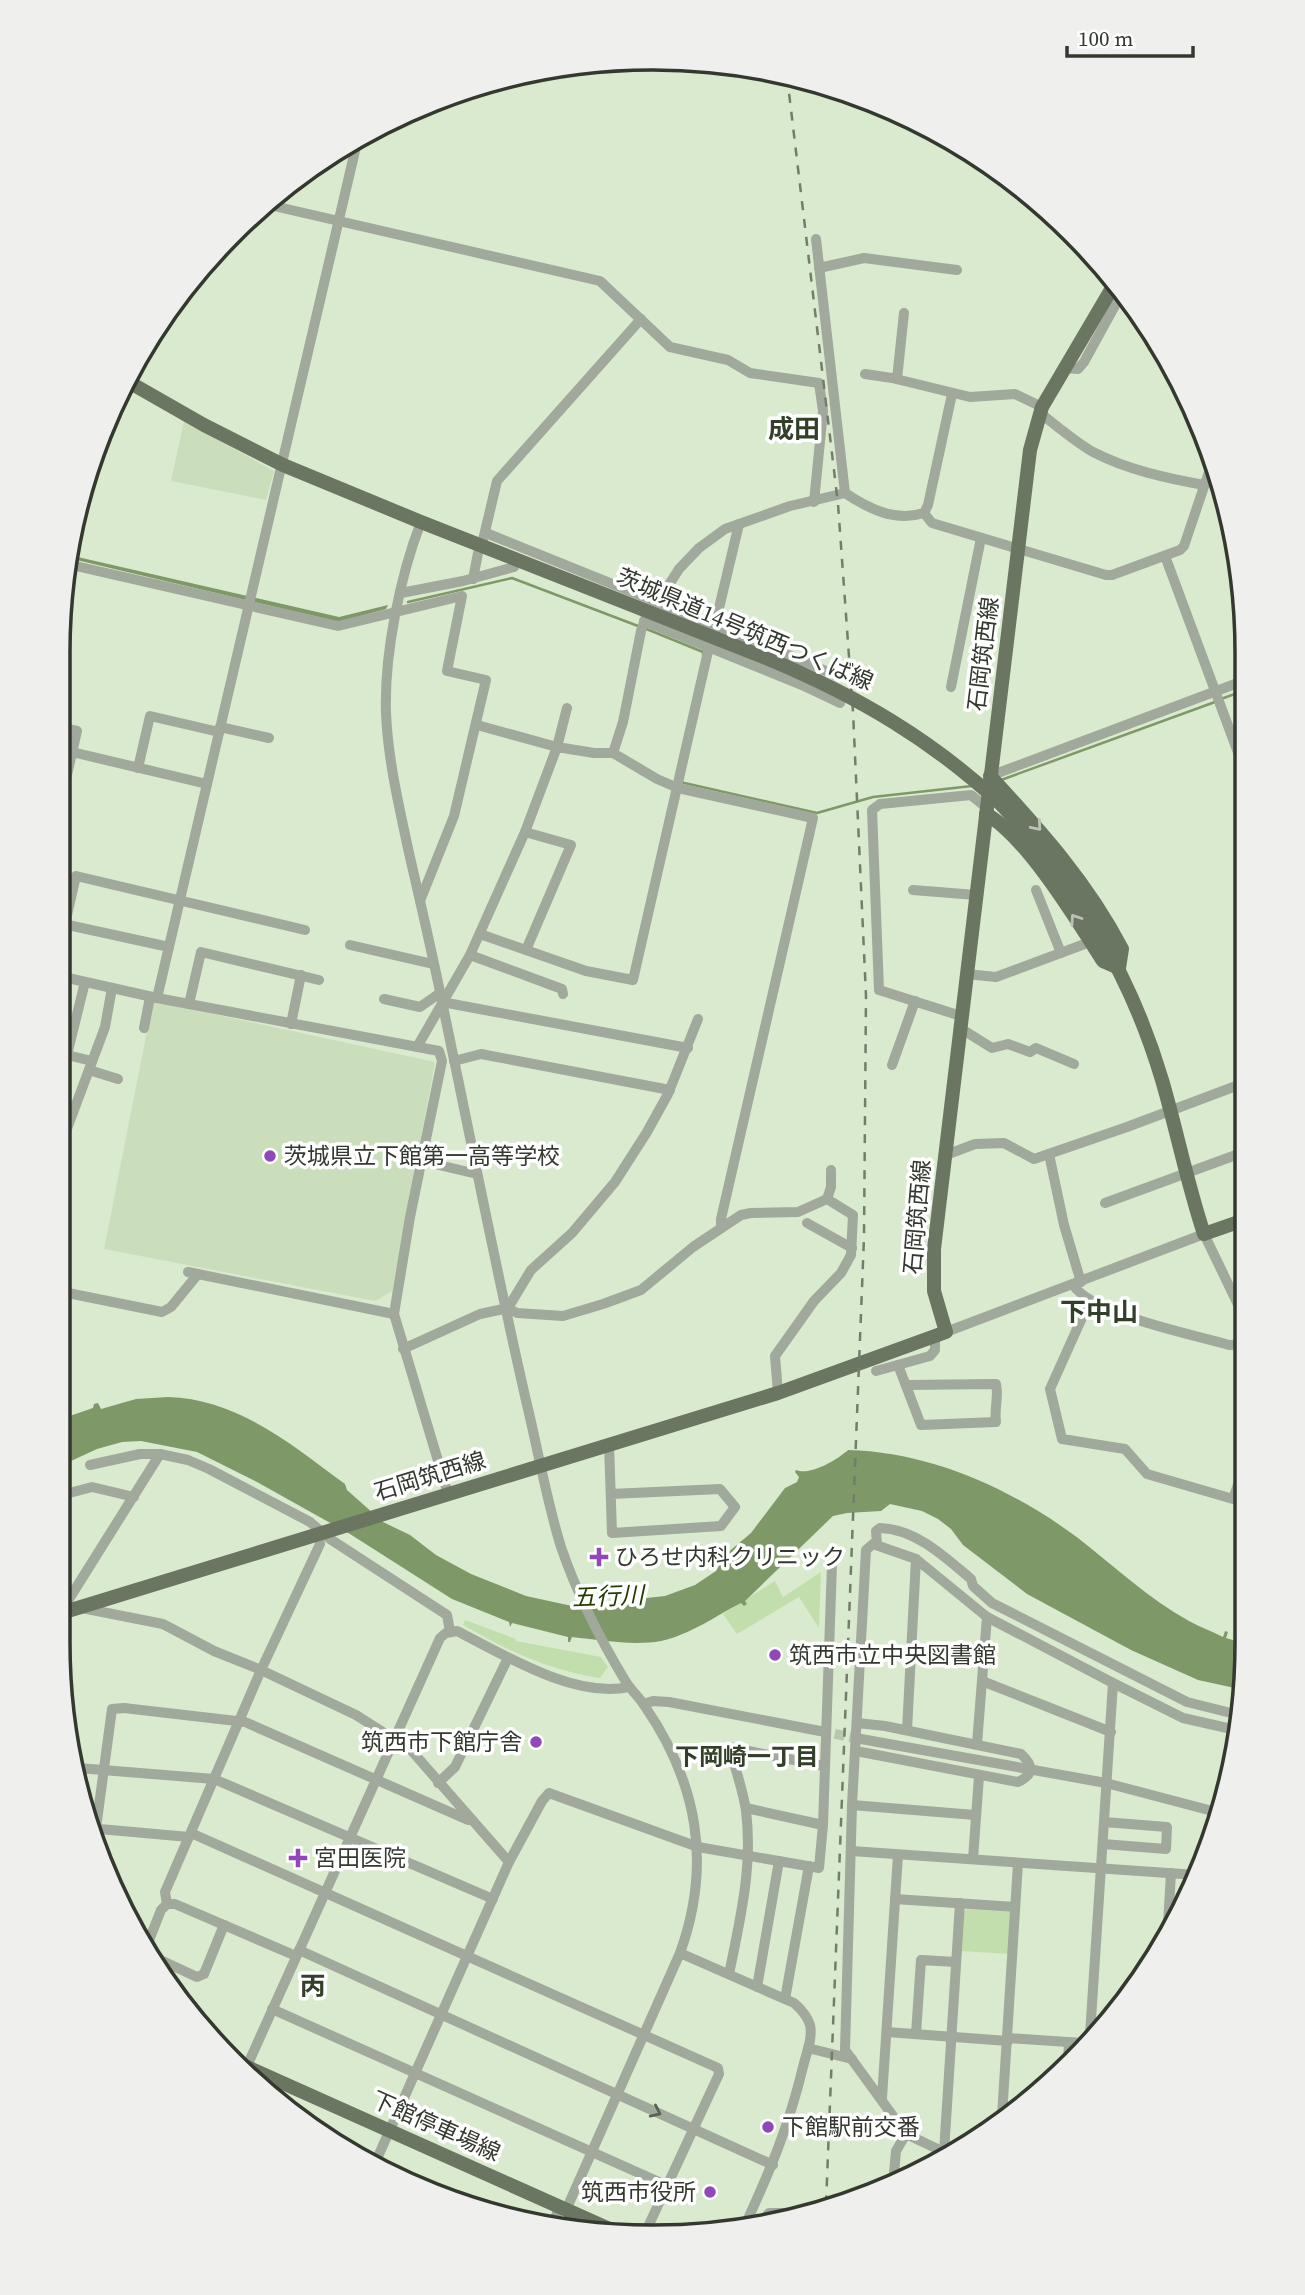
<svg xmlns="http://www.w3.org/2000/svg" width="1305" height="2295" viewBox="0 0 1305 2295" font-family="'Source Serif 4','Noto Sans JP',serif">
  <rect width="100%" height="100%" fill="#daeace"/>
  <g fill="#cbdebc">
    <path d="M184,421l90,50 -8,29 -95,-19z"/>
    <path d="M153,1001l282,61 -42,229 -18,10 -271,-52z"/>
  </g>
  <g fill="#c2dead">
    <path d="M821,1572l-2,56 -20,-31 -62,37 -14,-20 52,-33 8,16z"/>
    <path d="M465,1620l51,19v2l85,16 7,10 -8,11c-52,-8 -92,-27 -137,-53z"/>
    <path d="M967,1909l43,3 -1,42 -47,-3 2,-39z"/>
  </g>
  <g fill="#7e9967">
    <path d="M69,555l270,62 49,-12 -2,4 -47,13 -271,-64z"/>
    <path d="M168,1397c70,2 124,48 177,87l2,6 36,32 27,13 26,20 35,19 55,22 46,10 93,-10 30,-11 21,-14 10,-17 25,-21 34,-45 12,-6 2,-5 -4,-5 1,-2c14,6 41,-10 52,-20 83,2 164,39 230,88 36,28 71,61 111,83 11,6 22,10 34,16l2,-6 3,1 -2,6 20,6 -2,46 -46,-10 -67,-30 -104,-56 -64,-49 -12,-16 -13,-10 -16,-8 -32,-7 -9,7 -34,2 -14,3 -88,85 2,3 -3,2 -3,-3c-25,13 -52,32 -80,38 -28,5 -61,-1 -89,-4l-2,5h-2v-5l-56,-14 -2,4 -1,-5 -57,-23 -102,-65 -93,-52 -60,-30 -56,-11 -19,1 -25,7 -39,18v-47l35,-12 1,-4 4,-1 3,6 35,-10z"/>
  </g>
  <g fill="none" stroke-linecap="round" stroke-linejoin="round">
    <g stroke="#7e9967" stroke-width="2.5">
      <path d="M408,602l104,-24 126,48"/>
      <path d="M644,628l59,24v3"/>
      <path d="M1221,699l22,-8"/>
      <path d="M1001,780l214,-78"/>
      <path d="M680,782l137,31 56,-16 99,-11"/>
    </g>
    <path stroke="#b9c7ae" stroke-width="10" stroke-dasharray="10 5" stroke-linecap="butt" d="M820,1731l41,8"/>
    <g stroke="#a1a89c" stroke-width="10">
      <path d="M265,204l335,77 70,66 58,13 22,13 69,10 4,28 -9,91"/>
      <path d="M816,239l29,254"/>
      <path d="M819,268l45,-10 93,12"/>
      <path d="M1063,368l15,1 6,-7 34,-62 7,-5"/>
      <path d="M865,374l27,4 78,19 45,-3 27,13"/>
      <path d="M897,379l7,-66"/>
      <path d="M1040,413c17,13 34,28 53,39 35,18 73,26 111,33"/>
      <path d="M924,513l8,10 174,52h6l68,-25 4,-4 30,-89"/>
      <path d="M421,522c-21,54 -37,133 -35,191 2,47 13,93 23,140 13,56 26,112 37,168 27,129 52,259 82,388 11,46 19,93 33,138 16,47 39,92 65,135 5,8 13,15 18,23 54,78 68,159 36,248l-114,257"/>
      <path d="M486,533l322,130 31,14"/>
      <path d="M483,540l14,-59 144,-162"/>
      <path d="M1165,556l78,210"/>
      <path d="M67,564l271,62 124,-30 -15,75 39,9 -32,136 -34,85"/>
      <path d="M473,579l5,-26"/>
      <path d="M401,593l62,-12 51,-14"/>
      <path d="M658,602l21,-33 20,-21 26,-19 65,-23 55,-13c24,16 50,29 79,20l4,-8 24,-111"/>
      <path d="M644,621l158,64 38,18"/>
      <path d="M715,625l24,-101"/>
      <path d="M951,687l30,-149"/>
      <path d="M477,725l80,22 10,-39"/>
      <path d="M220,727l49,11"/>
      <path d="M72,752l135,32"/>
      <path d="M613,753l10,-31 18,-91 5,-14"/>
      <path d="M138,768l12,-52 69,16"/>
      <path d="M990,776l253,-95"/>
      <path d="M59,810l18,-79 -18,-4"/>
      <path d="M525,832l46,13 -45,105"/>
      <path d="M913,890l63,5"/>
      <path d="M1036,890l25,63"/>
      <path d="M59,923l110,24"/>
      <path d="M65,924l11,-48 229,54"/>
      <path d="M480,934l106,37 47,9 76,-333"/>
      <path d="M350,945l83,19"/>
      <path d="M470,955l92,34 1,5"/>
      <path d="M966,974l30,3 94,-35"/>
      <path d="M59,976l98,22 282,53 3,10 -32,156 -16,97 54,180"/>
      <path d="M85,982l-18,73 25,6"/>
      <path d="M157,998l201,-860"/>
      <path d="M384,999l36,8 20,-14"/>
      <path d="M442,1002l246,46"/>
      <path d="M189,1004l12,-52 118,28"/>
      <path d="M961,1016l-82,-26 -7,-180 8,-6 91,-9 16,13"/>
      <path d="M291,1024l10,-49"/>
      <path d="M144,1028l6,-31"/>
      <path d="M960,1028l32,20 16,-4 22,8 6,-4 38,16"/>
      <path d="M417,1047l53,-92 55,-123 32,-85 37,6h19l44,26 21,9 135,30 -92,401v9"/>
      <path d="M454,1061l27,-7 189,36"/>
      <path d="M892,1065l23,-64"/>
      <path d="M89,1070l29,9"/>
      <path d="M1049,1154l15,71 17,57"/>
      <path d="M946,1155l29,-11 29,-1 30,16 93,-32 117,-44"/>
      <path d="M422,1161l55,13"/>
      <path d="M58,1182l7,-48 40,-107 7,-39"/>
      <path d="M1105,1203l139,-51"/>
      <path d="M807,1223l45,25"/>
      <path d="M188,1272l206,42"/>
      <path d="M1073,1285c21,30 118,49 156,60l16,-1"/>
      <path d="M58,1291l104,21 9,-5 27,-33"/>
      <path d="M1090,1300l-40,89 12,50 63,10 22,25 86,25 12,-34"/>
      <path d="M508,1308l23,-38 41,-37 43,-51 32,-50 21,-38 30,-75"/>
      <path d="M946,1332l258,-98 41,85"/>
      <path d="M403,1349l77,-35 28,-6 9,5 46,3 40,-12 38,-14 52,-43 48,-32 10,-2 47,-1 29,-13 4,-12v-17"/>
      <path d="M898,1365l23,60 75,-3c-2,-14 3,-25 0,-38l-90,1"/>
      <path d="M876,1371l54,-15 5,-6v-13"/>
      <path d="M778,1393l-3,-37 39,-55 27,-28 10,-18 2,-40 -26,-16"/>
      <path d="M609,1444l3,89 109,-7 14,-19 -15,-18 -109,5"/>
      <path d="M90,1465l50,-11h20l28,6 21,9 101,53 20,17 117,76 3,16"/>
      <path d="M58,1496l34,-9 42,10"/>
      <path d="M877,1545l-1,-14 4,-3c36,1 65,29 91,51l2,7 19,17 195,99 52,13"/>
      <path d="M82,1608l81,16 51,27 47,19 95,45 55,35 98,112"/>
      <path d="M58,1633l11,-34 91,-145"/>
      <path d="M982,1681l129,51"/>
      <path d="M644,1704l9,-3 16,1 151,29"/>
      <path d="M907,1730l9,-171"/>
      <path d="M861,1739l245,44 114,30"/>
      <path d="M977,1744l10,-127"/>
      <path d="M856,1751l162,31c17,-8 15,-17 3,-28l-136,-28 -28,-3"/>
      <path d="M78,1768l136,11 279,120"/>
      <path d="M438,1783l17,-16 53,-109"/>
      <path d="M852,1805l123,10"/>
      <path d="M746,1808l77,17"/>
      <path d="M88,1828l101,9"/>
      <path d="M96,1828l16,-119 12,-1 121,14 223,98"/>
      <path d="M191,1833l527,235 1,6 -73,157"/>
      <path d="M1103,1844l63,5 1,-22 -63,-5"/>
      <path d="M851,1851l346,24"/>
      <path d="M973,1859l6,-83"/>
      <path d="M895,1899l120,8"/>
      <path d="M167,1904l-2,-12 96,-222 59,-126 -2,-9"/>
      <path d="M167,1904h8l121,52"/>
      <path d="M1167,1941l4,-68"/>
      <path d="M148,1943l13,-33 6,-6"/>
      <path d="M299,1950l474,215"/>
      <path d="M680,1953l114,50c7,6 13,12 16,22 3,13 -4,29 -7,42 -14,58 -32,102 -57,156"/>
      <path d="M156,1958l41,19 7,-3 20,-49"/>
      <path d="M729,1974c11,-54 24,-108 17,-163 -3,-22 -11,-43 -17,-64l95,19"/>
      <path d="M757,1987l22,-126"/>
      <path d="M785,1999l24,-133"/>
      <path d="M272,2009l396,177"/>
      <path d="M887,2032l121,9"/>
      <path d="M916,2034l5,-74 35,2"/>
      <path d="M1090,2035l23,-352"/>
      <path d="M1008,2038l75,5"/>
      <path d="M808,2048l44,11"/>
      <path d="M1068,2061l1,-18"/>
      <path d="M247,2066l193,-428 6,-5 11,-2c47,24 118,68 172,56"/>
      <path d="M882,2098l16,-243"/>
      <path d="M1002,2116l16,-253"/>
      <path d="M944,2152l-38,-18 -61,-84 7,-245 14,-255 7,-6 43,15 71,58 126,66 70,35 53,12"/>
      <path d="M944,2152l16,-249"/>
      <path d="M376,2161l133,-299 33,-61 7,-8 149,54 121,21 4,-43 9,-261"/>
      <path d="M893,2184l3,-33 10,-17"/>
      <path d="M764,2219l5,-6h13"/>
      <path d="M553,2222l7,-15"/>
    </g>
    <g stroke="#6a7661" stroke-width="14">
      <path d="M127,381l77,44 79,40 138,57 350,138"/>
      <path d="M1002,805c76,86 127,164 160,275 15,51 25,103 42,154l40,-14"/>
      <path d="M986,814c40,22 92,108 117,147l16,7 3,-19c-34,-66 -82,-119 -132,-173"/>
      <path d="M58,1614l720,-221 168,-61 -12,-41v-42l96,-799 12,-43 73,-124"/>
      <path d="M247,2067l360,161"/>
    </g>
    <path stroke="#737d6b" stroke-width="2.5" stroke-dasharray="9 9" stroke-linecap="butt" d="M787,76l51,428 15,208 13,284 -2,241 -38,968"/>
    <path stroke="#6a7661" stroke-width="14" d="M771,660c88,37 161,80 231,145"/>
  </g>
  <defs><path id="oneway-chevron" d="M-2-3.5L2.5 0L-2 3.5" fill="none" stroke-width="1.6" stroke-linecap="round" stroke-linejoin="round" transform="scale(1.75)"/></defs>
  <g stroke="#bcc1b8">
    <use href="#oneway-chevron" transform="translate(1037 826) rotate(49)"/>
    <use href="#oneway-chevron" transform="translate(1075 919) rotate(-124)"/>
  </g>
  <use stroke="#5a6054" href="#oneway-chevron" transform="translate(656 2112) rotate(25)"/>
  <g fill="#9047b9" stroke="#fff" stroke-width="2.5">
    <circle cx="270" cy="1156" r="7"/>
    <path d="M595.5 1546.5h7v7h7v7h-7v7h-7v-7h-7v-7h7z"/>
    <circle cx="775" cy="1655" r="7"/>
    <circle cx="536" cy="1742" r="7"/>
    <path d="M294.5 1847.5h7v7h7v7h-7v7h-7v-7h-7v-7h7z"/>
    <circle cx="768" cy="2127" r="7"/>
    <circle cx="710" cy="2192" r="7"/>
  </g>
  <g text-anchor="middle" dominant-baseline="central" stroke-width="7" stroke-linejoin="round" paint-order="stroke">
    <g font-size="23" fill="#33392e" stroke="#fff">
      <text transform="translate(745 629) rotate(23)">茨城県道14号筑西つくば線</text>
      <text transform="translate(983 654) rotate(-83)">石岡筑西線</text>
      <text transform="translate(917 1217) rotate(-85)">石岡筑西線</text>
      <text transform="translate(430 1476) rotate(-17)">石岡筑西線</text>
      <text transform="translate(436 2126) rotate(24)">下館停車場線</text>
    </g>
    <g font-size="23" fill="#33392e" stroke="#fff" text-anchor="start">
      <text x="284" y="1156">茨城県立下館第一高等学校</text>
      <text x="615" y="1557">ひろせ内科クリニック</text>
      <text x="789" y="1655">筑西市立中央図書館</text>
      <text x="522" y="1742" text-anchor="end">筑西市下館庁舎</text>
      <text x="314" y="1858">宮田医院</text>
      <text x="782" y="2127">下館駅前交番</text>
      <text x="696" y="2192" text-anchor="end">筑西市役所</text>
    </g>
    <g font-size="24" font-style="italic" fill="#233c02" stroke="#fff">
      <text transform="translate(608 1596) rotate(-2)">五行川</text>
    </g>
    <g font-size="24" font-weight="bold" fill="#334029" stroke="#fff">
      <text x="747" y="1756">下岡崎一丁目</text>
    </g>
    <g font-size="26" font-weight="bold" fill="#334029" stroke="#fff">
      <text x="794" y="429">成田</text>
      <text x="1099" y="1312">下中山</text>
      <text x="313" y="1986">丙</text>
    </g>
  </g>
  <path d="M0 0H1305V2295H0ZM652 70H653A582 582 0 0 1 1235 652V1643A582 582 0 0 1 653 2225H652A582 582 0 0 1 70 1643V652A582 582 0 0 1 652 70Z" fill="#efefee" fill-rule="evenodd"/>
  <path fill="none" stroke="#33392e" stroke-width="3.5" d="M652 70H653A582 582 0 0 1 1235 652V1643A582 582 0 0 1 653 2225H652A582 582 0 0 1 70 1643V652A582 582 0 0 1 652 70Z"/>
  <path d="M1067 46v10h126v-10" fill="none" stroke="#33392e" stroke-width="3.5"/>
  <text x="1078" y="46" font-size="21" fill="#33392e" stroke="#ffffff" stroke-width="5" paint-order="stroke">100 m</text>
</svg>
